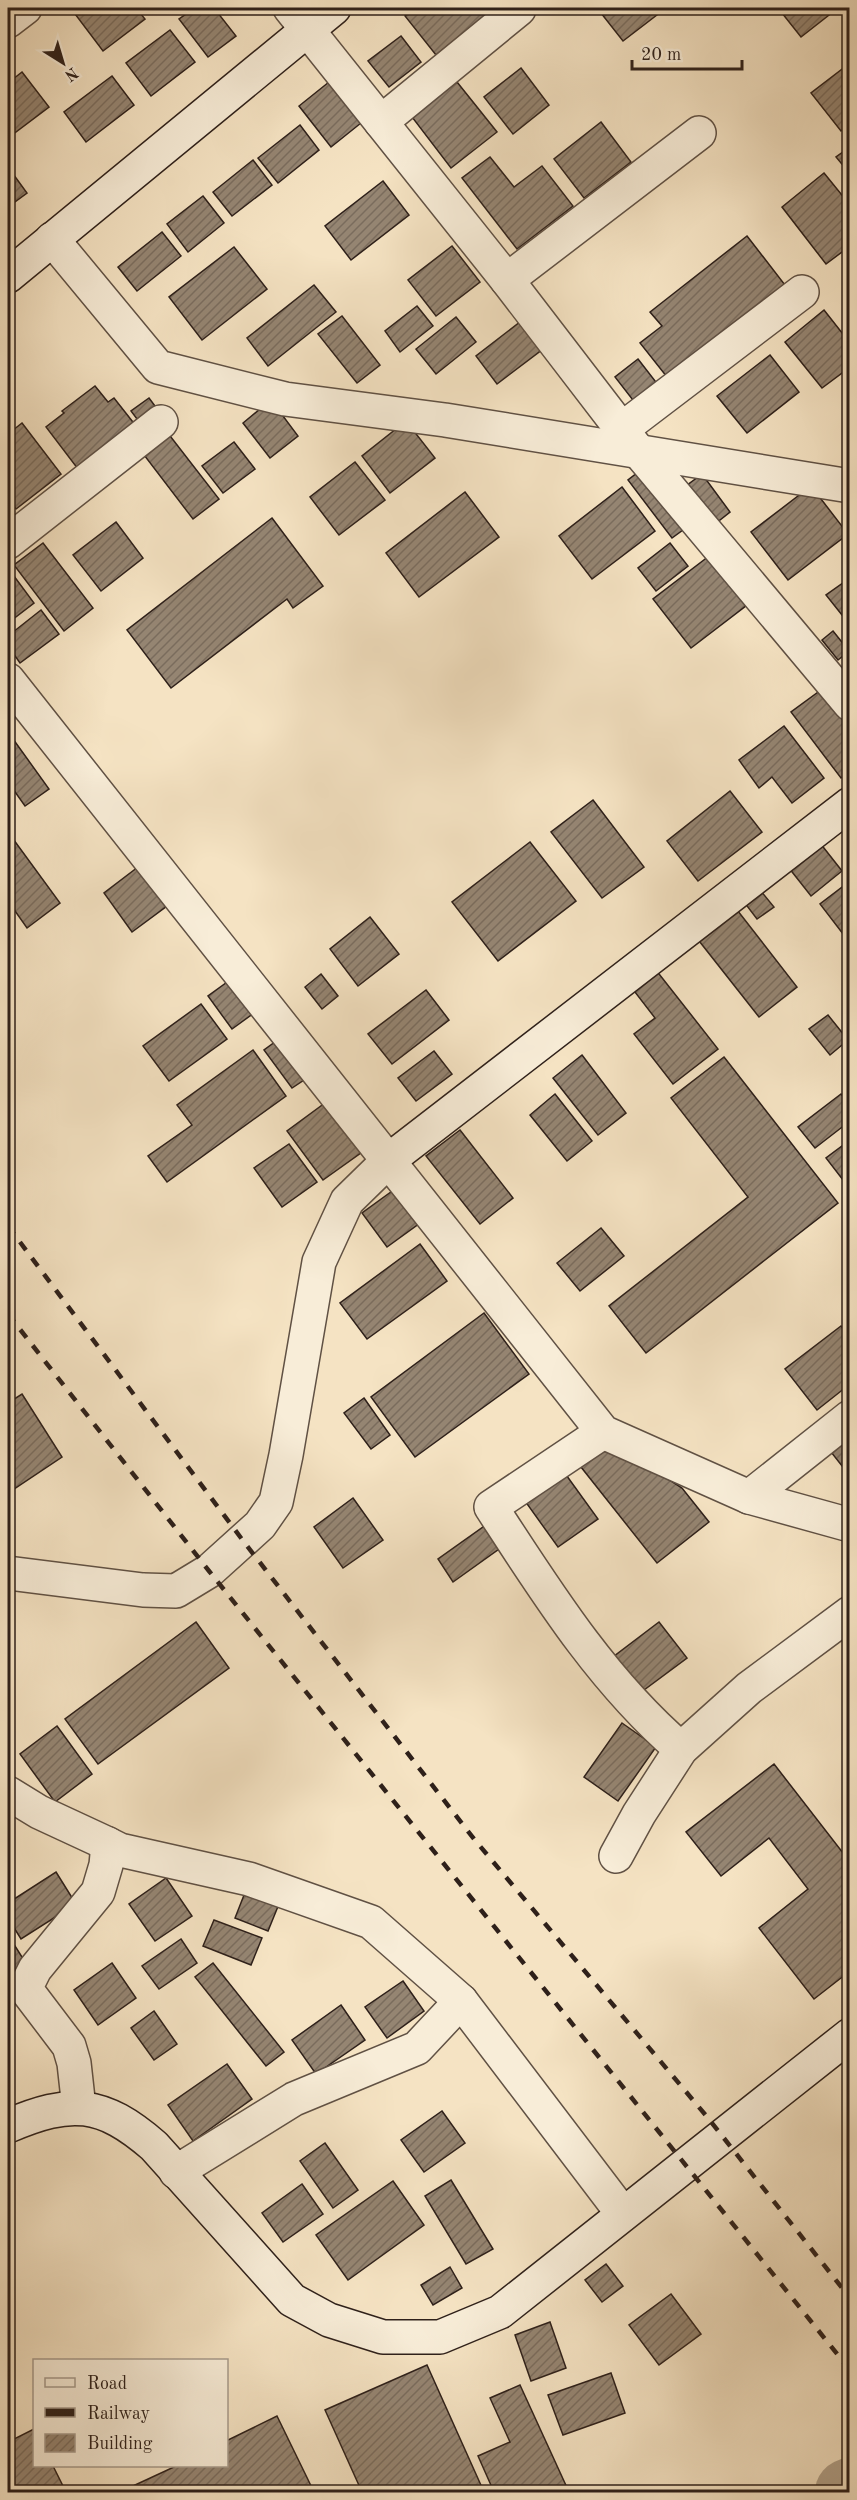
<svg xmlns="http://www.w3.org/2000/svg" width="857" height="2500" viewBox="0 0 857 2500" font-family="'Old Standard TT',serif">
  <defs>
    <pattern id="building-hatch" width="6" height="6" patternUnits="userSpaceOnUse" patternTransform="scale(1.5)"><rect width="6" height="6" fill="#958572"/><path d="M-1 1l2-2M0 6l6-6M5 7l2-2" fill="none" stroke="#7a6c5d"/></pattern>
  </defs>
  <rect width="100%" height="100%" fill="#f5e3c3"/>
  <filter id="stains"><feTurbulence type="fractalNoise" baseFrequency=".00333" numOctaves="4"/><feColorMatrix values="0 0 0 0 .2 0 0 0 0 .09 0 0 0 0 .02 0 0 0 .5 -.17"/></filter>
  <radialGradient id="worn" r=".72"><stop offset=".6" stop-color="#630" stop-opacity="0"/><stop offset="1" stop-color="#630" stop-opacity=".3"/></radialGradient>
  <g fill="none" stroke-linecap="round" stroke-linejoin="round">
    <path stroke="#b1a18a" stroke-width="66" d="M848,2492l2,-1"/>
  </g>
  <g fill="url(#building-hatch)" stroke="#2e201a" stroke-width="1.5">
    <path d="M75,8h61l9,11 -42,32 -31,-41z"/>
    <path d="M195,8h19l22,28 -28,21 -29,-38z"/>
    <path d="M416,8h64l6,7 -50,40 -31,-39z"/>
    <path d="M597,8h69l-43,33z"/>
    <path d="M778,8h60l-37,29z"/>
    <path d="M170,30l25,32 -44,34 -25,-33z"/>
    <path d="M401,36l20,26 -32,25 -21,-26z"/>
    <path d="M850,63v61l-9,7 -30,-38z"/>
    <path d="M521,68l28,37 -36,29 -29,-37z"/>
    <path d="M22,72l27,35 -41,31v-55z"/>
    <path d="M112,76l22,29 -48,37 -22,-30z"/>
    <path d="M329,82l32,41 -30,24 -32,-41z"/>
    <path d="M457,82l40,50 -46,36 -39,-51z"/>
    <path d="M601,122l30,40 -47,36 -30,-39z"/>
    <path d="M300,125l19,25 -41,33 -20,-25z"/>
    <path d="M850,147v27l-14,-17z"/>
    <path d="M490,157l24,30 28,-21 31,40 -56,43 -55,-71z"/>
    <path d="M253,160l19,25 -40,31 -19,-24z"/>
    <path d="M8,167l19,26 -19,14z"/>
    <path d="M824,173l26,32v41l-24,18 -44,-57z"/>
    <path d="M383,181l26,34 -58,45 -26,-34z"/>
    <path d="M203,196l21,27 -36,29 -21,-28z"/>
    <path d="M162,232l19,24 -44,35 -19,-24z"/>
    <path d="M747,236l38,49 -118,92 -27,-34 22,-17 -12,-14z"/>
    <path d="M452,246l28,36 -44,34 -28,-36z"/>
    <path d="M234,247l33,42 -65,51 -33,-43z"/>
    <path d="M314,285l22,27 -68,54 -21,-28z"/>
    <path d="M417,306l16,20 -33,26 -15,-21z"/>
    <path d="M824,310l26,33v24l-28,21 -37,-46z"/>
    <path d="M342,316l38,49 -23,18 -39,-49z"/>
    <path d="M456,317l20,25 -40,32 -20,-25z"/>
    <path d="M525,318l22,28 -50,38 -21,-28z"/>
    <path d="M770,355l29,37 -52,41 -30,-37z"/>
    <path d="M638,359l21,27 -23,18 -21,-27z"/>
    <path d="M95,386l13,16 6,-4 22,28 -55,47 -35,-46 18,-14 -2,-2z"/>
    <path d="M149,398l12,16 -18,13 -12,-16z"/>
    <path d="M271,400l27,36 -28,22 -27,-35z"/>
    <path d="M406,421l29,37 -45,35 -28,-37z"/>
    <path d="M22,423l39,51 -45,35 -8,-11v-64z"/>
    <path d="M167,432l52,67 -26,20 -52,-68z"/>
    <path d="M234,442l21,27 -32,24 -21,-27z"/>
    <path d="M355,462l30,38 -46,35 -29,-38z"/>
    <path d="M646,466l45,58 -19,14 -44,-58z"/>
    <path d="M702,474l28,38 -15,12 -29,-38z"/>
    <path d="M811,486l37,48 -60,46 -37,-48z"/>
    <path d="M622,487l33,44 -63,48 -33,-43z"/>
    <path d="M465,492l34,45 -80,60 -33,-44z"/>
    <path d="M272,518l51,68 -30,22 -6,-9 -116,89 -44,-58z"/>
    <path d="M116,522l27,36 -42,33 -28,-36z"/>
    <path d="M43,543l50,65 -29,23 -50,-66z"/>
    <path d="M670,543l18,23 -32,25 -18,-23z"/>
    <path d="M713,553l38,49 -60,46 -38,-49z"/>
    <path d="M8,568l26,35 -26,20z"/>
    <path d="M850,578v47l-24,-30z"/>
    <path d="M41,610l18,24 -39,29 -12,-17v-10z"/>
    <path d="M833,631l16,20 -11,9 -16,-20z"/>
    <path d="M825,687l25,32v52l-9,7 -50,-66z"/>
    <path d="M784,726l40,52 -32,25 -20,-26 -13,11 -20,-28z"/>
    <path d="M8,732l41,57 -24,17 -17,-24z"/>
    <path d="M730,791l32,41 -64,49 -31,-40z"/>
    <path d="M593,800l51,67 -42,31 -51,-66z"/>
    <path d="M8,832l52,71 -33,25 -19,-27z"/>
    <path d="M530,842l46,59 -78,60 -46,-59z"/>
    <path d="M820,843l22,28 -31,25 -22,-28z"/>
    <path d="M138,867l29,39 -35,26 -28,-39z"/>
    <path d="M850,881v62l-30,-39z"/>
    <path d="M760,890l14,17 -17,12 -13,-17z"/>
    <path d="M734,906l63,81 -38,30 -63,-80z"/>
    <path d="M370,917l29,37 -41,32 -28,-37z"/>
    <path d="M652,965l66,84 -45,35 -39,-50 21,-16 -27,-35z"/>
    <path d="M321,974l17,22 -16,13 -17,-22z"/>
    <path d="M230,980l24,33 -22,16 -24,-33z"/>
    <path d="M426,990l23,30 -57,44 -24,-30z"/>
    <path d="M201,1004l26,35 -58,42 -26,-35z"/>
    <path d="M828,1015l20,25 -18,15 -21,-26z"/>
    <path d="M279,1039l28,39 -15,10 -28,-38z"/>
    <path d="M253,1050l33,46 -119,86 -19,-26 44,-31 -15,-20z"/>
    <path d="M434,1051l18,23 -36,27 -18,-23z"/>
    <path d="M582,1055l44,58 -28,22 -45,-57z"/>
    <path d="M724,1057l114,146 -192,150 -37,-47 139,-109 -77,-99z"/>
    <path d="M555,1094l37,47 -25,20 -37,-46z"/>
    <path d="M841,1094l9,11v16l-35,27 -17,-21z"/>
    <path d="M329,1100l36,50 -42,30 -36,-49z"/>
    <path d="M460,1130l53,68 -33,26 -54,-68z"/>
    <path d="M850,1140v49l-24,-31z"/>
    <path d="M289,1144l28,38 -35,25 -28,-39z"/>
    <path d="M395,1189l25,34 -33,24 -25,-34z"/>
    <path d="M601,1228l23,28 -44,35 -23,-28z"/>
    <path d="M420,1244l27,37 -80,58 -27,-36z"/>
    <path d="M484,1313l45,61 -114,83 -44,-60z"/>
    <path d="M841,1326l9,11v47l-33,26 -32,-41z"/>
    <path d="M22,1394l40,63 -54,36v-90z"/>
    <path d="M364,1398l26,37 -19,14 -27,-36z"/>
    <path d="M850,1438v38l-19,-24z"/>
    <path d="M611,1442l71,46 27,34 -52,41 -76,-96z"/>
    <path d="M564,1472l34,47 -40,28 -33,-46z"/>
    <path d="M353,1498l30,42 -40,28 -29,-41z"/>
    <path d="M490,1522l16,22 -53,38 -15,-23z"/>
    <path d="M196,1622l33,46 -131,96 -33,-45z"/>
    <path d="M659,1622l28,36 -47,35 -27,-36z"/>
    <path d="M622,1723l34,24 -38,54 -34,-24z"/>
    <path d="M57,1726l35,48 -37,28 -35,-48z"/>
    <path d="M774,1764l76,98v109l-36,28 -55,-71 49,-39 -39,-51 -48,38 -35,-44z"/>
    <path d="M56,1872l20,32 -55,35 -13,-21v-15z"/>
    <path d="M166,1878l26,38 -37,25 -26,-37z"/>
    <path d="M246,1890l33,14 -11,27 -33,-13z"/>
    <path d="M214,1920l48,18 -11,27 -48,-19z"/>
    <path d="M8,1935l21,33 -21,14z"/>
    <path d="M181,1939l16,24 -38,26 -17,-23z"/>
    <path d="M112,1963l24,35 -38,27 -24,-35z"/>
    <path d="M213,1963l71,89 -18,14 -71,-89z"/>
    <path d="M403,1981l21,30 -37,27 -22,-31z"/>
    <path d="M341,2005l24,35 -49,34 -24,-34z"/>
    <path d="M154,2011l23,33 -23,16 -23,-32z"/>
    <path d="M227,2064l25,35 -59,42 -25,-36z"/>
    <path d="M442,2111l23,32 -41,29 -23,-32z"/>
    <path d="M325,2143l33,47 -25,18 -33,-47z"/>
    <path d="M451,2180l42,69 -27,15 -41,-68z"/>
    <path d="M393,2181l31,44 -76,55 -32,-45z"/>
    <path d="M302,2184l21,30 -40,28 -21,-29z"/>
    <path d="M606,2264l17,22 -21,16 -17,-22z"/>
    <path d="M450,2267l12,21 -29,17 -12,-20z"/>
    <path d="M671,2294l30,40 -42,31 -30,-40z"/>
    <path d="M550,2322l16,46 -35,13 -16,-46z"/>
    <path d="M427,2365l57,127h-122l-37,-82z"/>
    <path d="M611,2373l14,40 -62,22 -15,-40z"/>
    <path d="M520,2385l49,107h-75l-16,-36 32,-14 -20,-44z"/>
    <path d="M277,2416l37,76h-194l56,-26h50v-25z"/>
    <path d="M34,2429v37h19l13,26h-58v-36l5,-2 -5,-12z"/>
  </g>
  <g fill="none" stroke-linecap="round" stroke-linejoin="round">
    <defs>
      <g id="street">
        <path d="M290,8l217,272 132,172 211,252"/>
        <path d="M8,21l17,-13"/>
        <path d="M381,122l138,-113"/>
        <path d="M52,239l106,128 127,32 160,21 405,66"/>
        <path d="M507,280l192,-147"/>
        <path d="M622,429l180,-137"/>
        <path d="M8,542l153,-120"/>
        <path d="M8,680l595,752 146,65 101,28"/>
        <path d="M603,1432l-112,75c56,86 111,174 190,242"/>
        <path d="M749,1497l101,-80"/>
        <path d="M8,1573l135,17 33,1 33,-20 51,-46 16,-23 10,-47 33,-193 28,-61 42,-41"/>
        <path d="M8,1793l31,19 69,32"/>
        <path d="M616,1856l23,-42 42,-65 68,-61 101,-75"/>
        <path d="M79,2108l-5,-45 -5,-17 -41,-54v-9l7,-14 63,-77 8,-27 2,-21 12,6 129,29 122,43 90,79 162,213"/>
        <path d="M176,2172l118,-73 123,-51 44,-47"/>
      </g>
      <g id="secondary">
        <path d="M8,276l326,-268"/>
        <path d="M389,1160l461,-356"/>
        <path d="M8,2126c63,-27 94,-25 146,20l138,154 37,20 54,17h57l60,-25 350,-277"/>
      </g>
    </defs>
    <use href="#street" stroke="#605144" stroke-width="36"/>
    <use href="#secondary" stroke="#2e201a" stroke-width="36"/>
    <use href="#street" stroke="#f8edd8" stroke-width="33"/>
    <use href="#secondary" stroke="#f8edd8" stroke-width="33"/>
    <g stroke="#2e201a" stroke-width="4.5" stroke-dasharray="10 10" stroke-linecap="butt">
      <path d="M8,1226l236,316 230,297 234,279 142,180"/>
      <path d="M8,1314l201,257 641,799"/>
    </g>
  </g>
  <rect width="857" height="2500" fill="none" stroke="#f5e3c3" stroke-width="30"/>
  <rect x="9" y="9" width="839" height="2482" fill="none" stroke="#2e201a" stroke-width="3"/>
  <rect x="15" y="15" width="827" height="2470" fill="none" stroke="#2e201a" stroke-width="1.5"/>
  <rect x="33" y="2359" width="195" height="108" fill="#f8edd8" stroke="#a79b8c" stroke-width="1.5"/>
  <rect x="45" y="2378" width="30" height="9" fill="#f8edd8" stroke="#a79b8c" stroke-width="1.5"/>
  <text x="87" y="2389" font-size="18" fill="#2e201a">Road</text>
  <rect x="45" y="2408" width="30" height="9" fill="#2e201a" stroke="#a79b8c" stroke-width="1.5"/>
  <text x="87" y="2419" font-size="18" fill="#2e201a">Railway</text>
  <rect x="45" y="2434" width="30" height="18" fill="url(#building-hatch)" stroke="#a79b8c" stroke-width="1.5"/>
  <text x="87" y="2449" font-size="18" fill="#2e201a">Building</text>
  <g transform="translate(63 63) rotate(143)" stroke="#f8edd8" stroke-width="4.5" paint-order="stroke">
  <path d="M0-4.5L10 22L0 15L-10 22Z" fill="#2e201a"/>
  <text y="-9" font-size="16" font-weight="bold" text-anchor="middle" fill="#2e201a">N</text>
  </g>
  <path d="M632 60v9h110v-9" fill="none" stroke="#2e201a" stroke-width="3"/>
  <text x="641" y="60" font-size="18" fill="#2e201a" stroke="#f8edd8" stroke-width="4.5" paint-order="stroke">20 m</text>
  <rect width="100%" height="100%" filter="url(#stains)"/>
  <rect width="100%" height="100%" fill="url(#worn)"/>
</svg>
